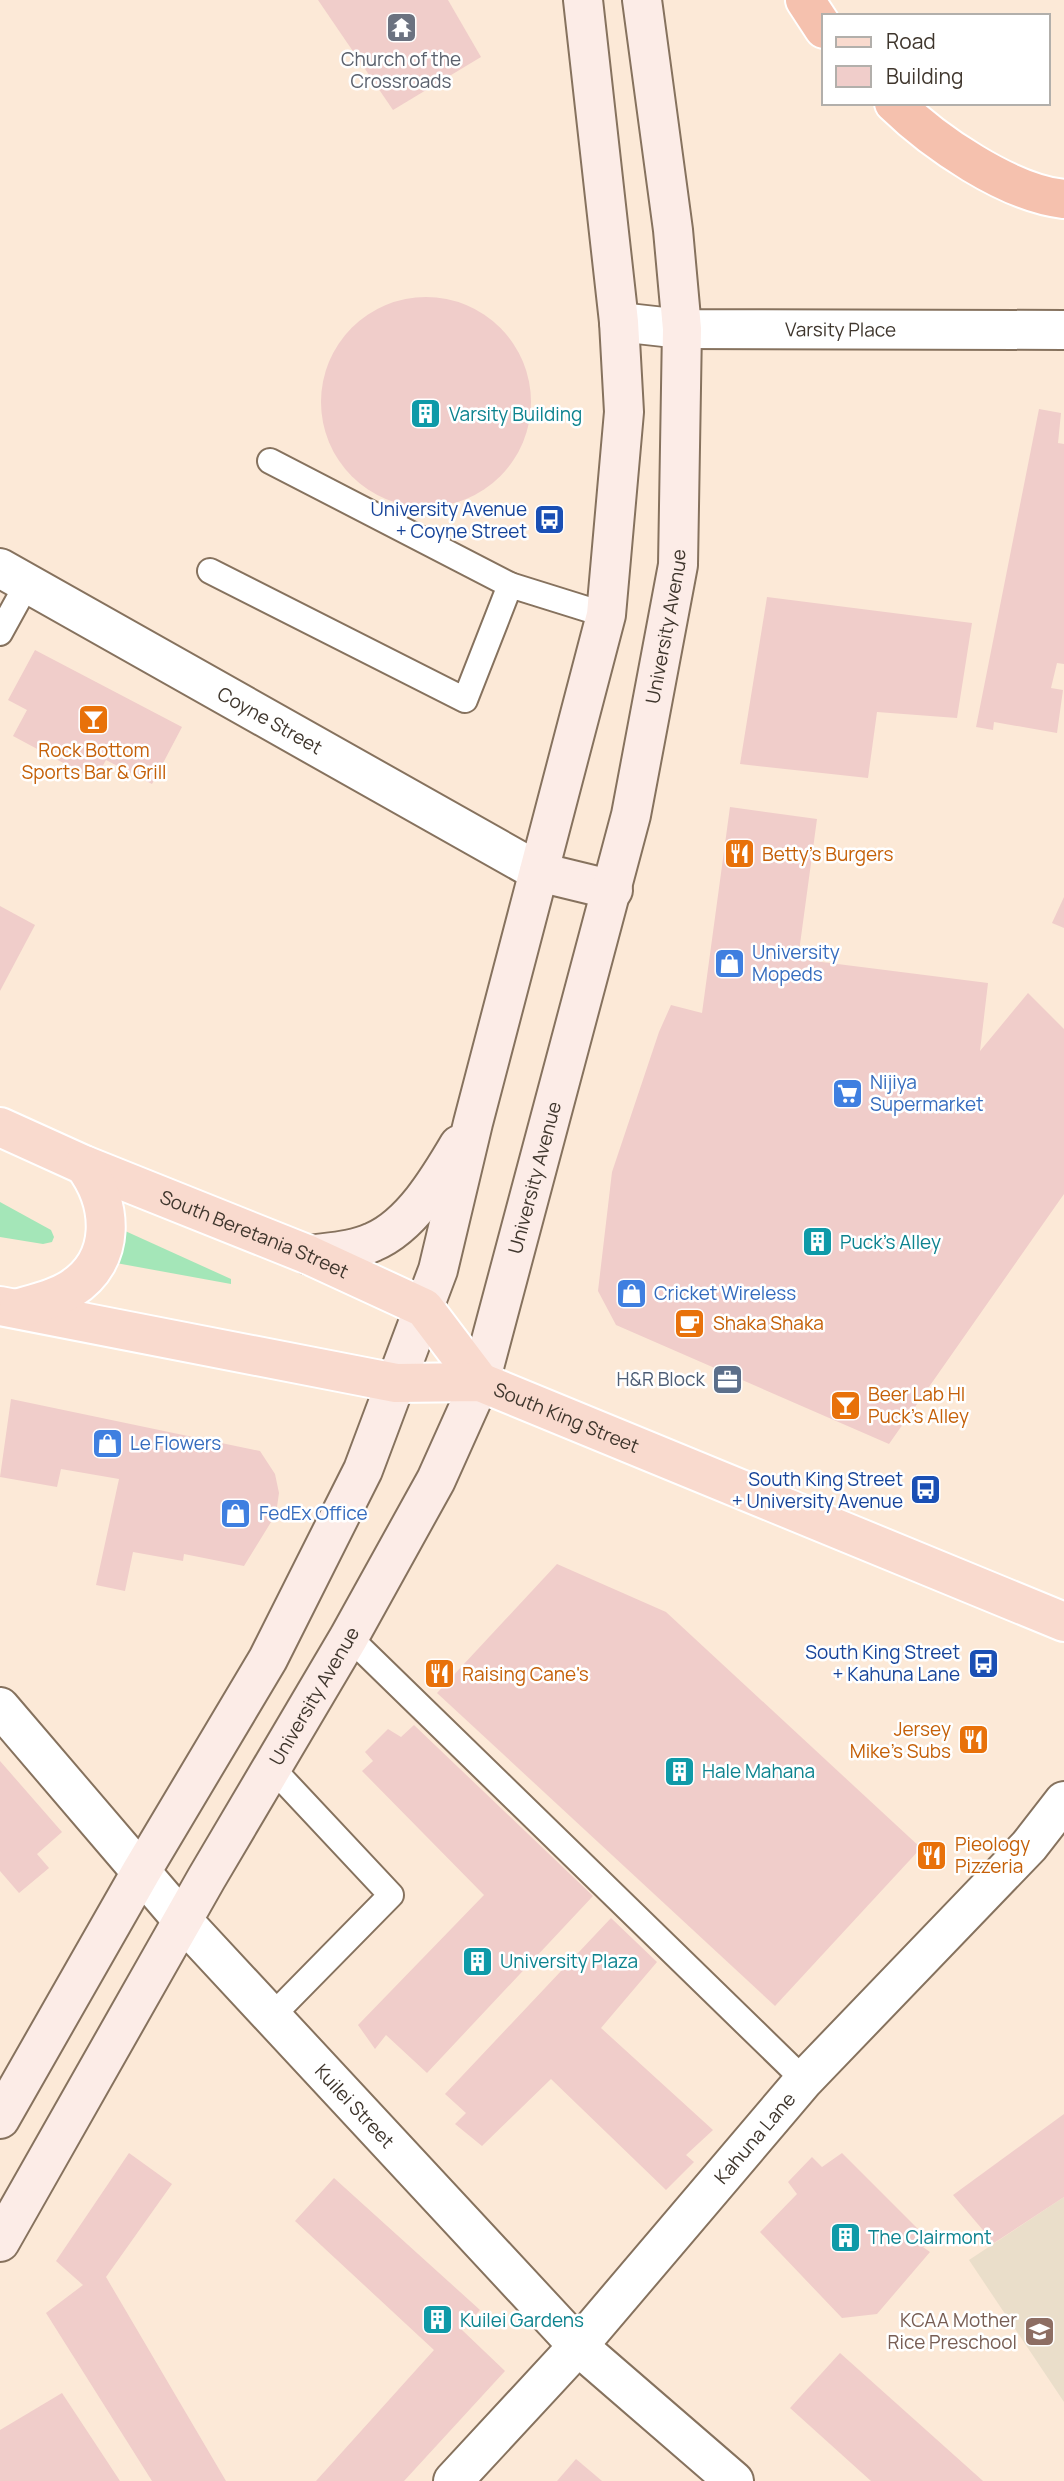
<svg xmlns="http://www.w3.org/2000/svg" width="1064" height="2481" viewBox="0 0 1064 2481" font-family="Manrope,sans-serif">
  <rect width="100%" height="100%" fill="#fce9d7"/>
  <path fill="#eadeca" d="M1064,2197v205l-95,-142z"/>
  <g fill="#a4e6b8">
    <path d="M0,1202l51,28 3,7 -2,5 -9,2 -43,-7z"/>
    <path d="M123,1230l108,49v5l-115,-21z"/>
  </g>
  <g fill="#f0cdca">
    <path d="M318,0h130l33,57 -88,53z"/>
    <circle cx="426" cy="402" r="105"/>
    <path d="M1039,409l22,4 -3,30 6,1v220l-7,-1 -6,25 12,2 -6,43 -63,-11 -1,8 -17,-3z"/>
    <path d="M767,597l205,26 -15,95 -80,-6 -9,66 -128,-14z"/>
    <path d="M35,650l147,77 -30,57 -46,-24 -11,20 -82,-44 14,-26 -19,-10z"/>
    <path d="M730,807l87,12 -19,140 190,24 -8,68 48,-58 36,36v165l-175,250 -273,-119 -18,-34 14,-119 47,-140 12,-27 31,8z"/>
    <path d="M1064,897v31l-12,-5z"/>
    <path d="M0,906l35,19 -35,66z"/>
    <path d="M11,1399l249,52 15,23 4,19 -3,21 -32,52 -60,-12 -1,7 -50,-9 -8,39 -29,-6 23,-106 -58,-10 -4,18 -57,-10z"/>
    <path d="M557,1564l109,48 255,236 -146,158 -338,-313z"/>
    <path d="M414,1725l179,171 -166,177 -41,-38 -11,14 -17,-24 126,-130 -122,-124 11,-10 -8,-9 23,-23 13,8z"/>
    <path d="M0,1761l62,71 -25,22 12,14 -30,25 -19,-22z"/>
    <path d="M611,1918l46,44 -56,66 112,102 -27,25 8,7 -28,28 -115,-111 -69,67 -27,-22 11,-11 -21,-19z"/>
    <path d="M1064,2114v83l-70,46 -41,-48z"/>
    <path d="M129,2153l43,31 -66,93 120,204h-74l-106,-168 37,-28 -27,-24z"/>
    <path d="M842,2153l89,89 -8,5 7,5 -53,62 -35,4 -82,-86 37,-38 -9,-12 24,-25 10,10z"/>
    <path d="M334,2178l146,132 -18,20 43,41 -101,110h-88l118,-131 -139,-129z"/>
    <path d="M840,2353l143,128h-112l-81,-73z"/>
    <path d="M62,2393l58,88h-120v-51z"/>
    <path d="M576,2459l26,22h-45z"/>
  </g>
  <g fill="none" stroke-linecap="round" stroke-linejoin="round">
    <defs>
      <g id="service">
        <path d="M270,461l240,124"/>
        <path d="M210,571l255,129 45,-115 96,30"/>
        <path d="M0,633l27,-49"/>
        <path d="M349,1637l455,443"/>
        <path d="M272,1768l119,127 -118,120"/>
      </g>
      <g id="minor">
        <path id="s1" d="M619,322l63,7 382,1"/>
        <path id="s2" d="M0,568l539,304"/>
        <path id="s3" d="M0,1707l183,214 395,425 156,135"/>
        <path id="s4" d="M453,2481l125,-135 226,-266 225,-234 35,-45"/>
      </g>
      <g id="secondary">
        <path d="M539,872l74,18"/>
        <path d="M309,1255c21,-3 45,-4 64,-13 38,-16 66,-63 86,-97"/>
        <path d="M0,2119l141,-247 127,-213 95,-189 75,-200 35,-147 133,-508 18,-203 -5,-90 -36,-322"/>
        <path id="s5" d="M0,2242l206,-363 143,-242 87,-157 44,-98 151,-567 47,-250 4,-236 -9,-99 -31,-230"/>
      </g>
      <g id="primary">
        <path id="s6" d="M0,1127l84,38 225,90 115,53 56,74"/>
        <path id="s7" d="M0,1306l396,77 84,-1 584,240"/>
        <path d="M19,1308c18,-5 36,-9 52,-19 46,-29 42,-85 13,-124"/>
      </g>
      <g id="motorway">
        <path d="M805,0l19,29"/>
        <path d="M894,103c40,39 114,90 170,96"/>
      </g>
    </defs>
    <use href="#service" stroke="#86725e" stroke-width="28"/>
    <use href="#minor" stroke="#86725e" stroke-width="42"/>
    <use href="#secondary" stroke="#86725e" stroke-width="42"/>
    <use href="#primary" stroke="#fff" stroke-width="42"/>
    <use href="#motorway" stroke="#fff" stroke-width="42"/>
    <use href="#service" stroke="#fff" stroke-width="24"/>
    <use href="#minor" stroke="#fff" stroke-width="38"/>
    <use href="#secondary" stroke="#fcece7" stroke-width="38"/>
    <use href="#primary" stroke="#f9dace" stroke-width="38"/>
    <use href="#motorway" stroke="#f5c1ae" stroke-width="38"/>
  </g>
  <defs>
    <symbol id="temple-square" viewBox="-11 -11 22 22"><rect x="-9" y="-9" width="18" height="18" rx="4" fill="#6b7280" stroke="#fff"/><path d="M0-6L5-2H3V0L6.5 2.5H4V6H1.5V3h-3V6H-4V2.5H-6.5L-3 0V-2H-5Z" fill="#fff"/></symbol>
    <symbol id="building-square" viewBox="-11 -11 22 22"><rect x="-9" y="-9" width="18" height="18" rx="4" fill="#0f9aa8" stroke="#fff"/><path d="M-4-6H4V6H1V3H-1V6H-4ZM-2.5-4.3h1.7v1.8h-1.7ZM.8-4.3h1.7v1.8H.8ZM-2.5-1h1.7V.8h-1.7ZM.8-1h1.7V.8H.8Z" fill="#fff"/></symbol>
    <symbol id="bus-square" viewBox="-11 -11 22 22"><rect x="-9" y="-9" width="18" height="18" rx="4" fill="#1a4fb4" stroke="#fff"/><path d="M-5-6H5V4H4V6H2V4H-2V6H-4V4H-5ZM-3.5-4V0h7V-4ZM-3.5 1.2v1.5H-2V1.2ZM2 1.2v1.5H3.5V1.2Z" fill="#fff"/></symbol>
    <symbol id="bar-square" viewBox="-11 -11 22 22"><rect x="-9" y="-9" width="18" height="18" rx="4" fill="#e8710a" stroke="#fff"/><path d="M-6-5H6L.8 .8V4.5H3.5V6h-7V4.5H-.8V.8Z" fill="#fff"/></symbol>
    <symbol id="restaurant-square" viewBox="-11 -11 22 22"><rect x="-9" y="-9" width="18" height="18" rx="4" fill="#e8710a" stroke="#fff"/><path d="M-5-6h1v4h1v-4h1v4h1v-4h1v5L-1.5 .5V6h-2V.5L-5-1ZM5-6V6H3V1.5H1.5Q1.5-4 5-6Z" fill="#fff"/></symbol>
    <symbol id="shop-square" viewBox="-11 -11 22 22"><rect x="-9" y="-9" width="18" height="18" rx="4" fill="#3f7fe0" stroke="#fff"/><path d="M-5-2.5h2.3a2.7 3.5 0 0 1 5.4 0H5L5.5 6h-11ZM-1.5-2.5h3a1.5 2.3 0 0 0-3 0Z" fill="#fff"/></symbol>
    <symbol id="supermarket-square" viewBox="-11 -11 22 22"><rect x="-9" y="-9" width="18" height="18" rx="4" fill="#3f7fe0" stroke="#fff"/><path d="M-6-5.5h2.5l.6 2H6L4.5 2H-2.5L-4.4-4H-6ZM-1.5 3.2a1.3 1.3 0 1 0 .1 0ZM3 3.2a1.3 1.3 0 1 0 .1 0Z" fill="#fff"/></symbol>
    <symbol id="cafe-square" viewBox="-11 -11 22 22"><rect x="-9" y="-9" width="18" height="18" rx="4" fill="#e8710a" stroke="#fff"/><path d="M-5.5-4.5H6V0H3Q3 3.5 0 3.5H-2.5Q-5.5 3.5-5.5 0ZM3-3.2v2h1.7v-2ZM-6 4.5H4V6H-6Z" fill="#fff"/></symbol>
    <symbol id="office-square" viewBox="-11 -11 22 22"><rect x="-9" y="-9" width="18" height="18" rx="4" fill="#5c6f8a" stroke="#fff"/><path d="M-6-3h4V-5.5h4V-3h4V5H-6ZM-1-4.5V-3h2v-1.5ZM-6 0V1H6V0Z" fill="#fff"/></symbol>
    <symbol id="school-square" viewBox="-11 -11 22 22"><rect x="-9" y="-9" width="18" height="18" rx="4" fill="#8d6e63" stroke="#fff"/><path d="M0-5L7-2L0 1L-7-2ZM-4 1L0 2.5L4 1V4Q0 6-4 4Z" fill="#fff"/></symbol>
  </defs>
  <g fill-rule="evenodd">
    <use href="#temple-square" x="384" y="10" width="35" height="35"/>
    <use href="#building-square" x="408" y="396" width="35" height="35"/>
    <use href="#bus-square" x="532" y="502" width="35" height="35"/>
    <use href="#bar-square" x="76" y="702" width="35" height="35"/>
    <use href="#restaurant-square" x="722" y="836" width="35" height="35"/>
    <use href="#shop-square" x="712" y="946" width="35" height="35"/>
    <use href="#supermarket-square" x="830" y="1076" width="35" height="35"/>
    <use href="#building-square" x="800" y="1224" width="35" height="35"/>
    <use href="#shop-square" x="614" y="1276" width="35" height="35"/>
    <use href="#cafe-square" x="672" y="1306" width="35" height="35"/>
    <use href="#office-square" x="710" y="1362" width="35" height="35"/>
    <use href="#bar-square" x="828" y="1388" width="35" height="35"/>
    <use href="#shop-square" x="90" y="1426" width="35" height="35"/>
    <use href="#bus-square" x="908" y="1472" width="35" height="35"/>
    <use href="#shop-square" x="218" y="1496" width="35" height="35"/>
    <use href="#bus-square" x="966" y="1646" width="35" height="35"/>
    <use href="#restaurant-square" x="422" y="1656" width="35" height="35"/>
    <use href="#restaurant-square" x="956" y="1722" width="35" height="35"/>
    <use href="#building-square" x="662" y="1754" width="35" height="35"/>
    <use href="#restaurant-square" x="914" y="1838" width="35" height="35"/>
    <use href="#building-square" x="460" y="1944" width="35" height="35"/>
    <use href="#building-square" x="828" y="2220" width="35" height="35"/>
    <use href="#building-square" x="420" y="2302" width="35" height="35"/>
    <use href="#school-square" x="1022" y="2314" width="35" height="35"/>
  </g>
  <g text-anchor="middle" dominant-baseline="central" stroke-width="5" stroke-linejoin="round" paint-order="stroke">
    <g font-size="19" fill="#5b616d" stroke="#fff">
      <text x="401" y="59">Church of the<tspan x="401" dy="22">Crossroads</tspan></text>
    </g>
    <g font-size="19" fill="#3f362d" stroke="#fff">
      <text stroke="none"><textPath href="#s1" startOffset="222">Varsity Place</textPath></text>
      <text stroke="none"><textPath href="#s5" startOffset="1764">University Avenue</textPath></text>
      <text stroke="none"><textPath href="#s2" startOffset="310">Coyne Street</textPath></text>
      <text stroke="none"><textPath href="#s5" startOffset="1197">University Avenue</textPath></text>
      <text stroke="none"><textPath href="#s6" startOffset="276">South Beretania Street</textPath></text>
      <text stroke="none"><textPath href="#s7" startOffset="581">South King Street</textPath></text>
      <text stroke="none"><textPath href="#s5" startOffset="630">University Avenue</textPath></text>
      <text stroke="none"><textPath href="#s3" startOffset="534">Kuilei Street</textPath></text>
      <text stroke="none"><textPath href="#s4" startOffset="457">Kahuna Lane</textPath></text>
    </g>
    <g font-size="19" fill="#0d838f" stroke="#fff" text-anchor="start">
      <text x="449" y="414">Varsity Building</text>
      <text x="840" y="1242">Puck's Alley</text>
      <text x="702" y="1771">Hale Mahana</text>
      <text x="500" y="1961">University Plaza</text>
      <text x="868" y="2237">The Clairmont</text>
      <text x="460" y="2320">Kuilei Gardens</text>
    </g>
    <g font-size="19" fill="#164399" stroke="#fff" text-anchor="end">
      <text x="527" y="509">University Avenue<tspan x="527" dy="22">+ Coyne Street</tspan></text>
      <text x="903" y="1479">South King Street<tspan x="903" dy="22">+ University Avenue</tspan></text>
      <text x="960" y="1652">South King Street<tspan x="960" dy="22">+ Kahuna Lane</tspan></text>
    </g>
    <g font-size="19" fill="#c56008" stroke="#fff" text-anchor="start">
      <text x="94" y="750" text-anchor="middle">Rock Bottom<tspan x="94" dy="22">Sports Bar &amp; Grill</tspan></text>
      <text x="762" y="854">Betty’s Burgers</text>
      <text x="713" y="1323">Shaka Shaka</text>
      <text x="868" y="1394">Beer Lab HI<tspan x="868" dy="22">Puck's Alley</tspan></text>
      <text x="462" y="1674">Raising Cane's</text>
      <text x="951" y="1729" text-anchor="end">Jersey<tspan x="951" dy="22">Mike's Subs</tspan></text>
      <text x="955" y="1844">Pieology<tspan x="955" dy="22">Pizzeria</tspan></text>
    </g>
    <g font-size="19" fill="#366cbe" stroke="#fff" text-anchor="start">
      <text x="752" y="952">University<tspan x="752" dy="22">Mopeds</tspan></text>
      <text x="870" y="1082">Nijiya<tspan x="870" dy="22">Supermarket</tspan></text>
      <text x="654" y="1293">Cricket Wireless</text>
      <text x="130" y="1443">Le Flowers</text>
      <text x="259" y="1513">FedEx Office</text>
    </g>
    <g font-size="19" fill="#4e5e75" stroke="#fff" text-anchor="end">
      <text x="705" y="1379">H&amp;R Block</text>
    </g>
    <g font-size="19" fill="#785e54" stroke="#fff" text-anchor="end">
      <text x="1017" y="2320">KCAA Mother<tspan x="1017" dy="22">Rice Preschool</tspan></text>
    </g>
  </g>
  <rect x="822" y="14" width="228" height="91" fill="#ffffff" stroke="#b2afab" stroke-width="2"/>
  <rect x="836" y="37" width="35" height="10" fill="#f9dace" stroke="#b2afab" stroke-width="2"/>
  <text x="886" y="49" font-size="21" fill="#3f362d">Road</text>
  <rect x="836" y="66" width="35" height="21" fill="#f0cdca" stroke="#b2afab" stroke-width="2"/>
  <text x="886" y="84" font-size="21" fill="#3f362d">Building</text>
</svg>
